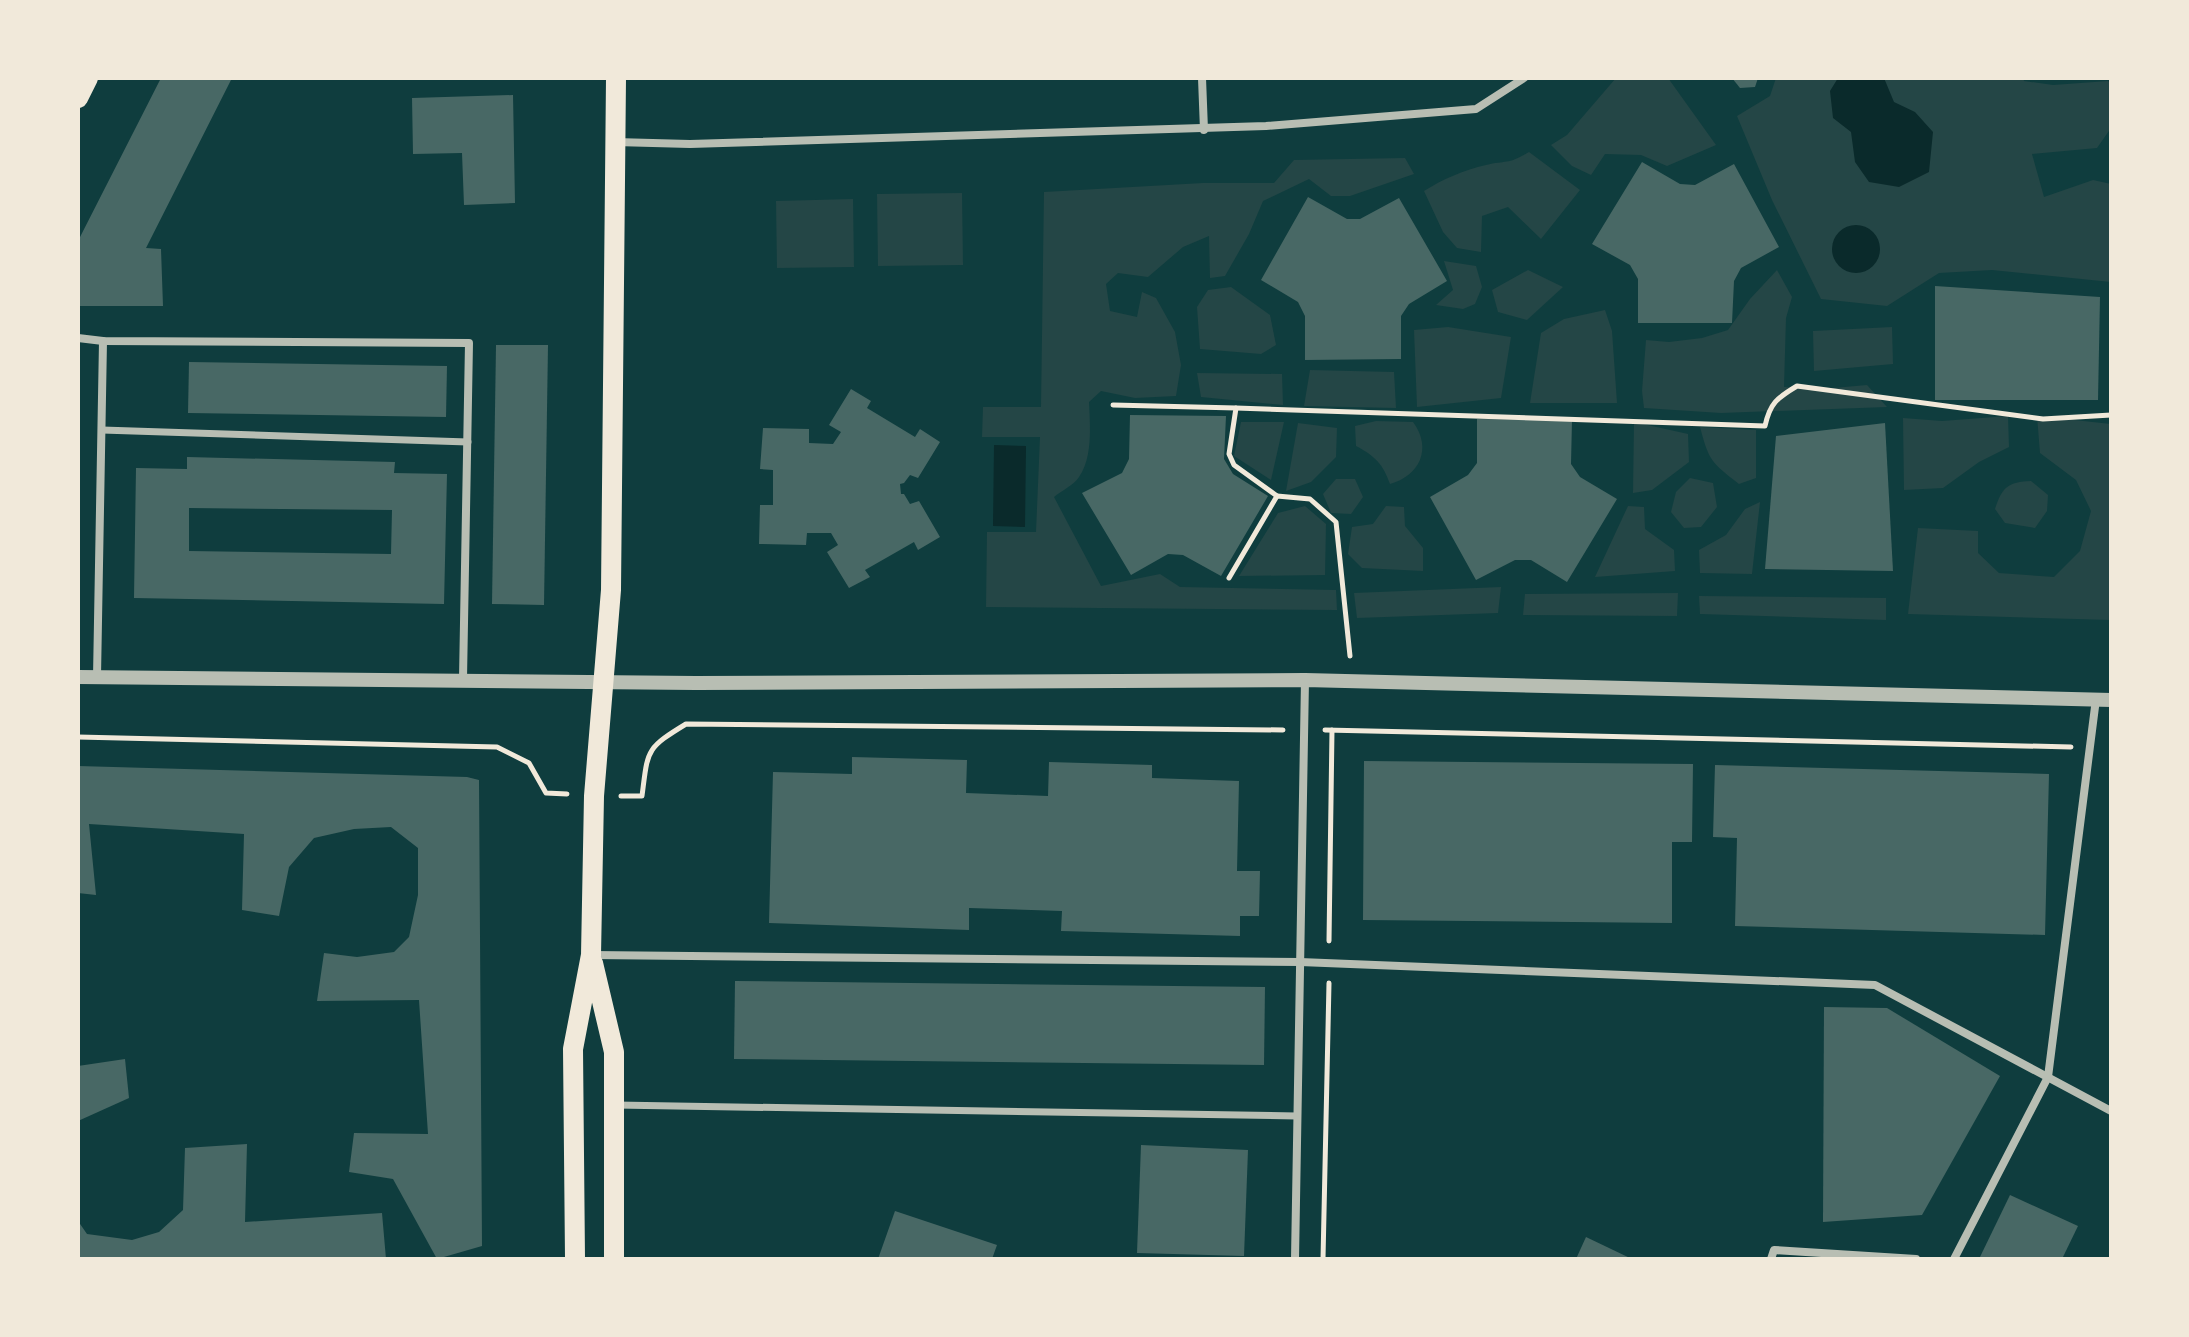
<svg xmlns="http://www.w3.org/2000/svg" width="2189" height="1337" viewBox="0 0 2189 1337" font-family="'PT Sans',sans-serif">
  <rect width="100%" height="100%" fill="#0f3d3e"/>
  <g fill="#244646">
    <path d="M1616,78h52l48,67 -49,21 -26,-11 -36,-1 -14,21 -19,-9 -21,-21 16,-10z"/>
    <path d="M1776,78h247l1,3 29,4 55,-4 3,3v44l-14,20 -65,6 12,43 49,-17 18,4v98l-119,-12 -53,3 -52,33 -66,-7 -49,-99 -35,-84 33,-20z"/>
    <path d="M1529,152l51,38 -39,49 -33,-32 -26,9 -1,36 -24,-4 -14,-16 -19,-41c19,-12 40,-21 62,-26 21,-5 22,0 43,-13z"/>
    <path d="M1405,158l9,16 -64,22h-19l-22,-17 -46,22 -14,33 -24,42 -15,2 -1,-42 -26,11 -35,30 -30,-4 -12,11 4,27 27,6 5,-25 14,6 19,34 6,33 -5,31 -41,2 -34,-7 -12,11c1,23 4,55 -10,75 -5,8 -18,14 -25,20l47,89 59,-12 20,13 156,3 1,20 -351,-3 1,-75h49l4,-95h-58l1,-30h58l3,-215 159,-9h71l20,-23z"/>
    <path d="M962,193l1,72 -85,1 -1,-72z"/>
    <path d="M853,199l1,68 -77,1 -1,-67z"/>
    <path d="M1444,261l32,5 6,21 -7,17 -12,5 -27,-4 17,-15z"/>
    <path d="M1528,270l35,17 -36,33 -29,-8 -6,-22z"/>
    <path d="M1777,270l15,27 -6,21 -2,69 49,1 34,-3 20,22 -166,6 -77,-5 -2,-17 4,-51 23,2 33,-4 26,-8 22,-31z"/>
    <path d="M1231,287l39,28 6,30 -15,9 -61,-5 -3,-42 11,-17z"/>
    <path d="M1605,310l7,21 5,72h-87l11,-70 23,-14z"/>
    <path d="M1448,327l63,10 -10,61 -84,9 -3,-77z"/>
    <path d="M1892,327l1,37 -79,7 -1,-40z"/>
    <path d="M1310,370l84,2 2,36 -92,-2z"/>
    <path d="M1197,373l85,1 1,31 -82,-8z"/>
    <path d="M2008,416l1,31 -30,15 -36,26 -39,2 -1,-72 39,3z"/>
    <path d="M2037,416l74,8v196l-203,-6 10,-86 60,3v22l21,20 55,4 26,-26 11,-40 -15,-31 -36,-27z"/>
    <path d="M1376,421l37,1c20,27 6,54 -23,62 -7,-20 -15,-28 -34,-38l-1,-20z"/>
    <path d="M1241,422h43l-13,58 -37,-24z"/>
    <path d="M1634,422l54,12 1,28 -37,28 -19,3z"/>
    <path d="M1298,423l39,5 -1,29 -25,25 -25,9z"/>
    <path d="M1700,427l56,3v48l-17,6c-28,-22 -30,-23 -39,-57z"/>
    <path d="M1690,478l23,5 4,24 -16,20 -17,1 -13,-16 5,-20z"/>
    <path d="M1336,479h19l8,18 -12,17 -20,-1 -8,-19z"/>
    <path d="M2031,481l17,14 -1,16 -12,17 -30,-5 -10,-14c7,-22 13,-27 36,-28z"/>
    <path d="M1760,502l-8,72 -52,-1 -1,-23 27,-15 19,-26z"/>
    <path d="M1305,506l21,18 -1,51 -86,1 39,-63z"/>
    <path d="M1386,506l18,1 1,19 18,22v23l-61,-3 -14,-14 4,-27 21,-3z"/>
    <path d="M1628,506l16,1 1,22 29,21 1,21 -80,6z"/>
    <path d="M1501,587l-3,26 -141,5 -3,-25z"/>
    <path d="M1678,593l-1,23 -154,-1 2,-21z"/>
    <path d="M1699,596l187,2v22l-186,-6z"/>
  </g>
  <g fill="#0a2a2b">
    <path d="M1838,78h46l10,24 21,10 18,20 -4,40 -30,15 -30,-5 -14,-20 -4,-30 -18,-14 -3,-27z"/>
    <circle cx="1856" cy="249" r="24"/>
    <path d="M994,445l32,1 -1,81 -32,-1z"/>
  </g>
  <g fill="#486865" fill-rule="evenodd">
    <path d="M161,78h71l-86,170 15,1 2,57h-85v-65z"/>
    <path d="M1732,78h26l-3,9 -15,1z"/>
    <path d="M513,95l2,108 -51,2 -2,-52 -49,1 -1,-56z"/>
    <path d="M1642,162l38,22 15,1 39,-21 45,83 -38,21 -7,13 -2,42h-94v-44l-8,-14 -38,-21z"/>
    <path d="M1308,197l39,22h13l39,-21 48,83 -38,23 -8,12v43l-96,1v-44l-7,-14 -37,-22z"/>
    <path d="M1935,286l165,11 -2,103h-163z"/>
    <path d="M496,345h52l-4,260 -52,-1z"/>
    <path d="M189,362l258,4 -1,51 -258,-4z"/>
    <path d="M851,389l20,12 -4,7 48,29 5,-8 20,13 -22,36 -8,-3 -6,8 -4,1 1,10h3l6,10 9,-3 21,36 -22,13 -4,-8 -49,28 5,7 -21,11 -22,-36 11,-7 -7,-12h-24l-1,12 -47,-1 1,-39h13v-35l-13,-1 3,-41 46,1v14l24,1 8,-12 -12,-7z"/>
    <path d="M1130,415l96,1 -2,43 9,15 35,22 -47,80 -38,-21 -15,-1 -37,21 -49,-82 40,-20 7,-14z"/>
    <path d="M1477,419l95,1 -1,44 9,13 37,22 -50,83 -36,-22h-16l-39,20 -46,-83 38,-22 9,-12z"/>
    <path d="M1885,423l8,148 -128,-2 11,-133z"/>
    <path d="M187,457l208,5 -1,11 53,1 -3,130 -310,-6 2,-130 51,1zM189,508l203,2 -1,44 -202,-3z"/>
    <path d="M852,757l115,3 -1,33 82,3 1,-34 103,3v13l87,3 -2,90h23l-1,45h-19v20l-179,-5 1,-20 -93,-3v22l-200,-7 4,-151 79,2z"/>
    <path d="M1364,761l329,3 -1,78h-20v81l-309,-3z"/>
    <path d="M1715,765l334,9 -4,161 -310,-9 2,-88 -24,-1z"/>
    <path d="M78,766l389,11 12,3 3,466 -45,13 -44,-80 -44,-7 5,-39 74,1 -9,-134 -102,1 7,-48 33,4 37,-5 15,-15 9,-42v-47l-27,-21 -37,2 -40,9 -25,29 -10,49 -37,-6 2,-76 -155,-10 7,71 -18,-2z"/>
    <path d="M735,981l530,6 -1,78 -530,-6z"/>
    <path d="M1824,1007l63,1 113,68 -78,139 -99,7z"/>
    <path d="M125,1059l4,39 -51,23v-55z"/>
    <path d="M247,1144l-2,78 137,-9 4,46h-308v-38l9,13 45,6 27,-8 24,-22 2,-62z"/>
    <path d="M1141,1145l107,5 -4,106 -107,-3z"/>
    <path d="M2010,1195l68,31 -16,33h-83z"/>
    <path d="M895,1211l102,34 -5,14h-114z"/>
    <path d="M1586,1237l46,22h-56z"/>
  </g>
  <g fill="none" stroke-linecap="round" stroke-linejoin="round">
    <g stroke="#f1e9da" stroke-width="5">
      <path d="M1113,405l123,3 -7,46 5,11 43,31"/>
      <path d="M1236,408l529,18c5,-23 12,-28 32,-40l246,33 68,-4"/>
      <path d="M1229,578l48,-82 33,3 26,23 14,134"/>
      <path d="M1325,730l746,17"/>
      <path d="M78,737l419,10 32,16 17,30 21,1"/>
      <path d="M621,796h21c6,-46 3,-47 44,-72l597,6"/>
      <path d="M1329,941l3,-211"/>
      <path d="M1323,1259l6,-276"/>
    </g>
    <g stroke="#b8beb3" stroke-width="7">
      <path d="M102,430l366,12"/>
      <path d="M616,1105l681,11"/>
    </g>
    <g stroke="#b8beb3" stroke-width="8">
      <path d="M1202,78l2,52"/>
      <path d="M615,142l75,2 576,-18 210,-17 48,-31"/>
      <path d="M78,338l25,3 366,2 -6,336"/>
      <path d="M97,677l6,-336"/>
      <path d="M592,955l708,7 575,23 236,126"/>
      <path d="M1295,1259l10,-579"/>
      <path d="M1771,1259l3,-9 142,9"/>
      <path d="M1954,1259l94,-182 48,-378"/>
    </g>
    <path stroke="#b8beb3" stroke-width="14" d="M78,677l618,6 609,-3 806,20"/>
    <g stroke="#f1e9da" stroke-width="20">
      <path d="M78,98l10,-20"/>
      <path d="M593,963l21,89v207"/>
      <path d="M575,1259l-2,-210 18,-94 3,-159 17,-206 5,-512"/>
    </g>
  </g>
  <rect width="2189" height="1337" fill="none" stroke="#f1e9da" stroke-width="160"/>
</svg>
